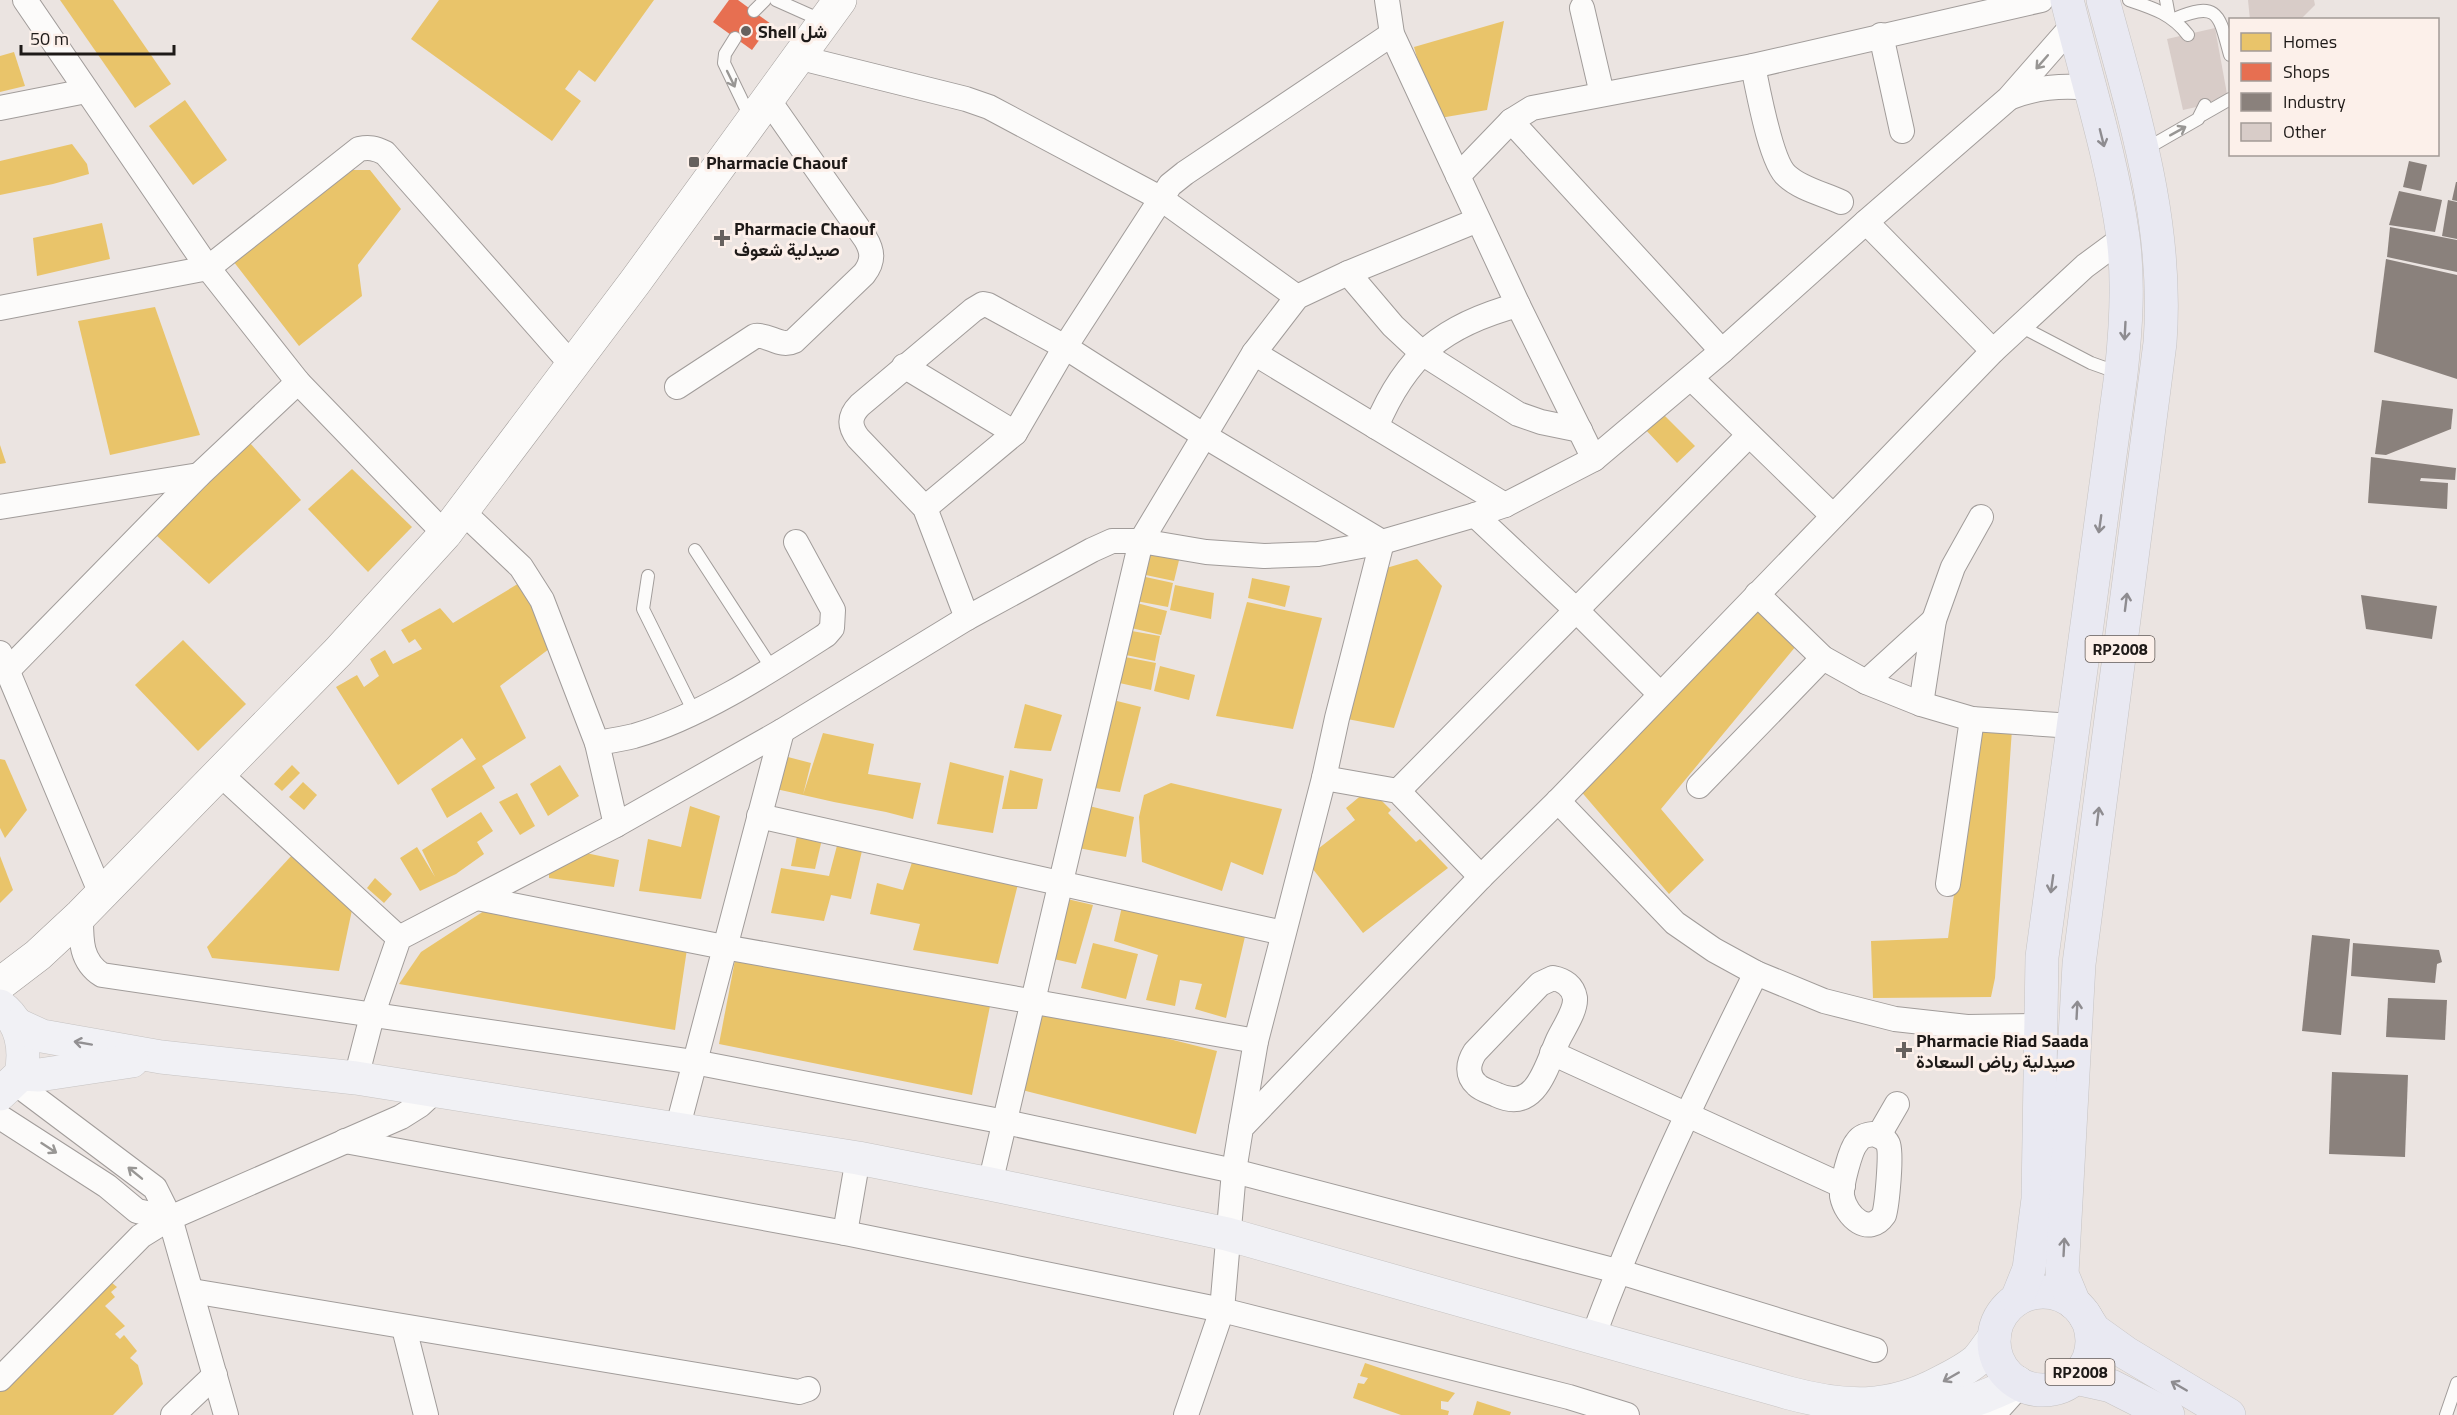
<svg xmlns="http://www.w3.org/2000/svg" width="2457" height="1415" viewBox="0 0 2457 1415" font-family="'Titillium Web',Vazirmatn,sans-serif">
  <rect width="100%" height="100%" fill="#ebe4e1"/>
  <g fill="#e9c46a">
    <path d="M60,0h53l58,84 -36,24z"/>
    <path d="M439,0h215l-59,82 -16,-12 -14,19 16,12 -29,40 -141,-102z"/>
    <path d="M1504,21l-17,89 -53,9 -20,-72z"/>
    <path d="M14,52l11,34 -25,6v-36z"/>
    <path d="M185,100l42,60 -34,25 -44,-59z"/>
    <path d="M72,144l15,20 2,10 -36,10 -53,11v-34z"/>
    <path d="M350,170h20l31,39 -43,56 4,31 -63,50 -69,-89z"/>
    <path d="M102,223l8,36 -73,17 -4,-38z"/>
    <path d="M155,307l45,128 -90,20 -32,-134z"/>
    <path d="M1661,412l34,34 -18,17 -33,-35z"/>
    <path d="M250,443l51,57 -92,84 -53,-49z"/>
    <path d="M0,445l6,18 -6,1z"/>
    <path d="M352,469l60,58 -44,45 -60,-63z"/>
    <path d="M1146,546l35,6 -7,29 -33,-7z"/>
    <path d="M1417,559l25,27 -48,142 -52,-10 34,-147z"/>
    <path d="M1141,576l32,7 -5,24 -32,-6z"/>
    <path d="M1252,578l38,8 -5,21 -37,-9z"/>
    <path d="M526,579l23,70 -49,37 26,52 -44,28 13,22 -48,30 -16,-29 45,-30 -14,-21 -64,47 -62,-98 21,-12 7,12 15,-11 -9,-17 15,-9 8,14 29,-15 -7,-10 -6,4 -8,-13 39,-22 13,15z"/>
    <path d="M1175,585l39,8 -3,26 -41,-9z"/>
    <path d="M1133,602l34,9 -6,24 -34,-8z"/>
    <path d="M1247,602l75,16 -29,111 -77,-13z"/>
    <path d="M1760,608l36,38 -135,163 43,51 -35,34 -90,-105z"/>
    <path d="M1126,630l34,6 -5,25 -34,-7z"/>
    <path d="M183,640l63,64 -48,47 -63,-66z"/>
    <path d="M1120,656l36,7 -5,27 -36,-8z"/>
    <path d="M1160,666l35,9 -6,25 -35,-9z"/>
    <path d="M1109,699l32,8 -21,85 -31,-5z"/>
    <path d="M1025,704l37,11 -11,36 -37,-3z"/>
    <path d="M1977,727l35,2 -17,249 -4,19 -118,1 -2,-57 77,-3z"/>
    <path d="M823,733l51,11 -6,30 53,9 -8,36 -27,-7 -52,-10 -31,-7 -27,-6 8,-33 27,7 -8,32z"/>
    <path d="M0,759l5,1 22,50 -22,28 -5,-10z"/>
    <path d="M950,762l54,14 -11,57 -56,-9z"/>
    <path d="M292,765l8,8 -18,18 -8,-7z"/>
    <path d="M560,765l19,31 -31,20 -18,-32z"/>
    <path d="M1010,770l33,9 -6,30h-35z"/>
    <path d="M303,782l14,13 -13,15 -15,-13z"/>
    <path d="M1171,783l111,26 -19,66 -32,-13 -9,29 -80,-29 -3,-45 5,-22z"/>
    <path d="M517,793l18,33 -15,9 -21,-33z"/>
    <path d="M1364,793l5,6 7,-4 15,15 -3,3 28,29 4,-3 28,29 -85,65 -58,-74 50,-39 -9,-12z"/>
    <path d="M1085,805l49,12 -8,40 -53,-10z"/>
    <path d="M690,806l30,10 -19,83 -62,-8 9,-52 33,8z"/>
    <path d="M481,812l12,19 -16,11 7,12 -28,20 -36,17 -20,-33 17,-11 18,30 -13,-27z"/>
    <path d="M798,831l25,4 -8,34 -24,-3z"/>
    <path d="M839,838l25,4 -13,57 -20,-4 -7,26 -53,-8 10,-45 48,8z"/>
    <path d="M586,853l33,7 -5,27 -65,-9v-11z"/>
    <path d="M293,854l59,56 -13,61 -127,-13 -5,-11z"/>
    <path d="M0,856l13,34 -13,13z"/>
    <path d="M914,856l105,24 -21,84 -85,-14 7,-26 -50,-10 7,-31 26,7z"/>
    <path d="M375,878l17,16 -8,9 -17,-15z"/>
    <path d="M1063,898l30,7 -17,59 -27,-6z"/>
    <path d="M1124,898l123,30 -21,90 -31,-9 7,-25 -22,-4 -5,26 -29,-6 12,-45 -44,-14z"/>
    <path d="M484,911l203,38 -12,81 -276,-46 22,-32z"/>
    <path d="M1093,943l45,11 -12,45 -45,-11z"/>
    <path d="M736,955l254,51 -18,89 -253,-51z"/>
    <path d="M1038,1006l179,45 -21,83 -178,-45z"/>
    <path d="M106,1278l11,9 -6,5 4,5 -10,9 20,20 -10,8 5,5 4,-4 13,16 -7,7 8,7 5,19 -30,31h-113v-28z"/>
    <path d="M1365,1363l90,30 -7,9 -7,-1v8l8,2 -1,4h-47l-48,-17 5,-15 6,1 4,-6 -8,-2z"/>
    <path d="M1477,1401l34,11 -1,3h-37z"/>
  </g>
  <path fill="#e76f51" d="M729,0h9l33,24 -19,26 -39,-28z"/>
  <g fill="#8a817c">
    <path d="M2409,161l18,4 -6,26 -18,-4z"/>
    <path d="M2456,182h1v19l-5,-1z"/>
    <path d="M2399,191l43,9 -7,32 -46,-7z"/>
    <path d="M2448,200l9,2v37l-15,-3z"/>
    <path d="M2390,227l67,13v32l-70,-15z"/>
    <path d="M2386,259l71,16v104l-83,-27z"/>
    <path d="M2382,400l71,9 -2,20 -65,26 -11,-1z"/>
    <path d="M2371,457l85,11 -1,12 -34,-2 -1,3 28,2 -1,26 -79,-6z"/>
    <path d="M2361,595l76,11 -5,33 -66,-10z"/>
    <path d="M2312,935l38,4 -9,96 -39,-4z"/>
    <path d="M2353,943l86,7 3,12 -5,2 -2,19 -84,-7z"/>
    <path d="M2388,998l59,2 -2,40 -59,-3z"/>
    <path d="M2332,1072l76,3 -3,82 -76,-3z"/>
  </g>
  <g fill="#d8ccc8">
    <path d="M2248,0h66l1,5 -15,15h-50z"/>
    <path d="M2215,28l12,66 -22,11 -22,5 -16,-71z"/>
  </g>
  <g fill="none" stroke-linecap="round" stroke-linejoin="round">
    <defs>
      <g id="lane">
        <path d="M776,0l47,21"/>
        <path d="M2129,0c24,8 43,14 59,35"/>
        <path d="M2166,0l3,16"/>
        <path d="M754,11l11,-11"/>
        <path d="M2174,19c45,-19 45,-4 56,36"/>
        <path d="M735,38l-10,16 -1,9 26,54"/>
        <path d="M2202,115l28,-16"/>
        <path d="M2144,150l54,-31 7,-14"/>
        <path d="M2020,326l71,37 28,10"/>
        <path d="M695,550l78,120"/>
        <path d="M648,576l-5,33 51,103"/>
        <path d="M2446,1415l11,-32"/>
      </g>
      <g id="street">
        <path d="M25,0l183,268 90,114 147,152"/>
        <path d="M1387,0l5,34 126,271 76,154"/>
        <path d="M1582,8l20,86"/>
        <path d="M1881,35l21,96"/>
        <path d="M797,57l169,42 23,8 171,91 137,99"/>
        <path d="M1753,66c5,24 18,97 34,110 14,13 37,18 54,26"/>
        <path d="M2011,97c26,-10 51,-12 78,-9"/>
        <path d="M0,108l86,-17"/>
        <path d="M1511,121l211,230"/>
        <path d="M1458,176l53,-55 21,-13 221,-42 288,-66"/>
        <path d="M1866,222l127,129"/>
        <path d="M1348,273l45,53 29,27 96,61 23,8 39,8"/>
        <path d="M0,308l208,-40 151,-119c10,-2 16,-1 26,4l187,212"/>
        <path d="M1254,353l251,152"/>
        <path d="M904,366l111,67"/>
        <path d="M1691,378l142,138"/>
        <path d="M677,387l78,-51c14,-2 25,12 39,5l70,-67c10,-13 9,-23 1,-36l-98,-140"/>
        <path d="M1376,427c30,-72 68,-102 142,-122"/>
        <path d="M0,507l199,-32"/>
        <path d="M925,508l90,-75 50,-86 105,-162 15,-12 207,-139"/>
        <path d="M463,512l58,55 21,33 55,143 19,82"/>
        <path d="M1475,515l100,94 85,85"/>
        <path d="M1757,594l66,64 43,24 55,22 51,15 101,7"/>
        <path d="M967,618l-42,-110 -67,-70c-9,-12 -9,-22 2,-33l113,-95 10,-6 5,1 77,42 138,88 179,107 -45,176 -13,60 -68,263 -15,87"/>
        <path d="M0,653l101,241"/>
        <path d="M8,670l191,-195 99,-93"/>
        <path d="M1866,682l68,-62"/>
        <path d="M1921,704l13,-84 19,-53 28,-50"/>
        <path d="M597,743c12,-2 25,-4 37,-7 64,-18 136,-65 192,-101l6,-7 1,-18 -37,-68"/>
        <path d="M219,773l180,165"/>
        <path d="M1324,778l74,13 83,86"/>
        <path d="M1699,786l124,-128"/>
        <path d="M1398,791l351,-356"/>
        <path d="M1558,801l117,122 39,27 42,23 68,28 71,18 72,8 73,-1"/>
        <path d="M759,816l524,117"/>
        <path d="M1948,884l24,-165"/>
        <path d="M477,898l247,49 532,94"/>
        <path d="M81,915c0,24 -1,46 21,60l592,87 311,60 229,49 383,100 258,79"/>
        <path d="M1553,978c11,2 20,8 22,20 1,13 -12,31 -17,42 -12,27 -22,73 -61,55 -6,-3 -15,-5 -20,-10 -11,-10 -9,-22 -2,-33l65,-68z"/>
        <path d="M1552,1053l291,133"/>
        <path d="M356,1078l16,-62 27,-78 217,-113 166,-94 185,-113 125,-68 20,-9h29l65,11 58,4 54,-2 64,-12 93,-27 30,-10 89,-46 128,-108 144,-129 143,-124 64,-73"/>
        <path d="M14,1082l141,106 15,30 56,197"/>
        <path d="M0,1117l107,69 30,25 33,7"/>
        <path d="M677,1130l105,-399"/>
        <path d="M1873,1134c7,2 12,4 15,10 4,9 -1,61 -4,71 -15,22 -38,2 -42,-19 -1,-10 8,-46 15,-54 4,-6 9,-7 16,-8z"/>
        <path d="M1879,1135l18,-31"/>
        <path d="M345,1141l500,92 377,77 347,87 58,18"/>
        <path d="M990,1184l151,-643 113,-188 43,-56 51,-24 130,-53"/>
        <path d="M845,1233l13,-75"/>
        <path d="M192,1291l607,101 9,-3"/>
        <path d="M404,1328l22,87"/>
        <path d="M1593,1337c46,-125 104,-245 163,-364"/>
        <path d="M0,1379l141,-143 29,-18 231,-101 19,-12 15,-14"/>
        <path d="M173,1415l42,-40"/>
        <path d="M1186,1415l36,-105 12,-139 7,-43 240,-251 77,-76 435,-450 92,-85 38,-28"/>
        <path d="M1993,1415l28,-31"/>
      </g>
      <path id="secondary" d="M0,984l38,-29 43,-40 257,-263 107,-118 190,-252 205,-282"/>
      <g id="primary">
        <path d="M0,1006c22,16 26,43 21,68l-21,20"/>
        <path d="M18,1025l24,11 119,21 195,21 502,80 132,26 237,50 562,159c56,15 100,17 152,-11 12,-6 26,-13 36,-22 6,-6 11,-15 17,-22"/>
        <path d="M21,1074l18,1 93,-14"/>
        <path d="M1890,1403c52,12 81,1 127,-21"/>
      </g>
      <g id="highway">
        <circle cx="2043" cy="1341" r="49"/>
        <path d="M2017,1299l12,-30 9,-70 4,-242 79,-583c5,-46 8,-92 2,-137 -11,-79 -37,-160 -56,-237"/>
        <path d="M2074,1303l-12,-29 17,-310 81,-621c9,-120 -26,-228 -57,-343"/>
        <path d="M2084,1314l10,16 32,23 103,62"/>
        <path d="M2075,1378l36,8 57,29"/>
      </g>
    </defs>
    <use href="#lane" stroke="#a19c9a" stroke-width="14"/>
    <use href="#street" stroke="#a19c9a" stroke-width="26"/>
    <use href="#secondary" stroke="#a19c9a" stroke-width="34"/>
    <use href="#primary" stroke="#c6c3c2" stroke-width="34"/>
    <use href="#highway" stroke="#c6c3c2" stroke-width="34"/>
    <use href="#lane" stroke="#fcfbfa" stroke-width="12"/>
    <use href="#street" stroke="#fcfbfa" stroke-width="24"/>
    <use href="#secondary" stroke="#fcfbfa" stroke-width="33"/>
    <use href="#primary" stroke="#f1f1f5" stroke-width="33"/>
    <use href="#highway" stroke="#e9e9f2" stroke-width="33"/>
  </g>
  <defs><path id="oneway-shaft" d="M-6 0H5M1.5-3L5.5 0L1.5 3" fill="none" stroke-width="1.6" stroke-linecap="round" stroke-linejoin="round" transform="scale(1.5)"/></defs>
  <g stroke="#989694">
    <use href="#oneway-shaft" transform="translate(2042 62) rotate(131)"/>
    <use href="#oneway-shaft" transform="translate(731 79) rotate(64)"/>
    <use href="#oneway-shaft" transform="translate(2178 131) rotate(-29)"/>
    <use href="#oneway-shaft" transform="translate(49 1148) rotate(33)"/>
    <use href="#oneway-shaft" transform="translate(135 1173) rotate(-141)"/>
  </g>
  <g stroke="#8e8c90">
    <use href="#oneway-shaft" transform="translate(2102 138) rotate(76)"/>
    <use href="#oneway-shaft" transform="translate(2125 331) rotate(93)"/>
    <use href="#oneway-shaft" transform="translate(2100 524) rotate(98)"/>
    <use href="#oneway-shaft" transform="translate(2126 602) rotate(-83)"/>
    <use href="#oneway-shaft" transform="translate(2098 816) rotate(-83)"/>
    <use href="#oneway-shaft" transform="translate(2052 884) rotate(98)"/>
    <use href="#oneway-shaft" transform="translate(2077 1010) rotate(-87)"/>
    <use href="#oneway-shaft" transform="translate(2064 1247) rotate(-87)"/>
    <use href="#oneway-shaft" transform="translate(2179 1386) rotate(-150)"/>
  </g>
  <g stroke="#929092">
    <use href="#oneway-shaft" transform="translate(83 1043) rotate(-170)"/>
    <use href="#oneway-shaft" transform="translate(1951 1377) rotate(150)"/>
  </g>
  <g fill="#66615e" stroke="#fcf0ea" stroke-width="2">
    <circle cx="746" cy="31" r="6"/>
    <rect x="688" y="156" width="12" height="12" rx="3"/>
    <path d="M719 229h6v6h6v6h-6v6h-6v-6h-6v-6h6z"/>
    <path d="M1901 1041h6v6h6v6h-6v6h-6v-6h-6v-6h6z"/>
  </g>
  <g text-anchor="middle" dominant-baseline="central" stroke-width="6" stroke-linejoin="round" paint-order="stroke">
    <g fill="#fcf0ea" stroke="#615a57" stroke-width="1.5">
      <rect x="2085.5" y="636" width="69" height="26" rx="4.5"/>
      <rect x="2045.5" y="1359" width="69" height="26" rx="4.5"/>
    </g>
    <g font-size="16" font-weight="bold" fill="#1e1a18">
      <text x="2120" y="649">RP2008</text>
      <text x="2080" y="1372">RP2008</text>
    </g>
    <g font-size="18" font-weight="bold" fill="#1e1a18" stroke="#fcf0ea" text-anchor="start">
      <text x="758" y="31">Shell شل</text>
      <text x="706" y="162">Pharmacie Chaouf</text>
      <text x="734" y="228">Pharmacie Chaouf<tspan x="734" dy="21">صيدلية شعوف</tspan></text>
      <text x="1916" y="1040">Pharmacie Riad Saada<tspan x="1916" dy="21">صيدلية رياض السعادة</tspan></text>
    </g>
  </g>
  <rect x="2229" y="18" width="210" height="138" fill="#fcf0ea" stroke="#a39a96" stroke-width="1.5"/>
  <rect x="2241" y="33" width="30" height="18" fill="#e9c46a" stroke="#a39a96" stroke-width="1.5"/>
  <text x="2283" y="48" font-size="18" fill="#1e1a18">Homes</text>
  <rect x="2241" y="63" width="30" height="18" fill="#e76f51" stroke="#a39a96" stroke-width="1.5"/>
  <text x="2283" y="78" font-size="18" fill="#1e1a18">Shops</text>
  <rect x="2241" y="93" width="30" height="18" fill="#8a817c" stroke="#a39a96" stroke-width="1.5"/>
  <text x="2283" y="108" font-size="18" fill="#1e1a18">Industry</text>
  <rect x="2241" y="123" width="30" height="18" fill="#d8ccc8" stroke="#a39a96" stroke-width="1.5"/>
  <text x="2283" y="138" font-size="18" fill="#1e1a18">Other</text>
  <path d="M21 45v9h153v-9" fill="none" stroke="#1e1a18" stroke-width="3"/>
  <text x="30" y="45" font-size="18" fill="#1e1a18" stroke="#fcf0ea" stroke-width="4.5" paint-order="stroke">50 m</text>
</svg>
